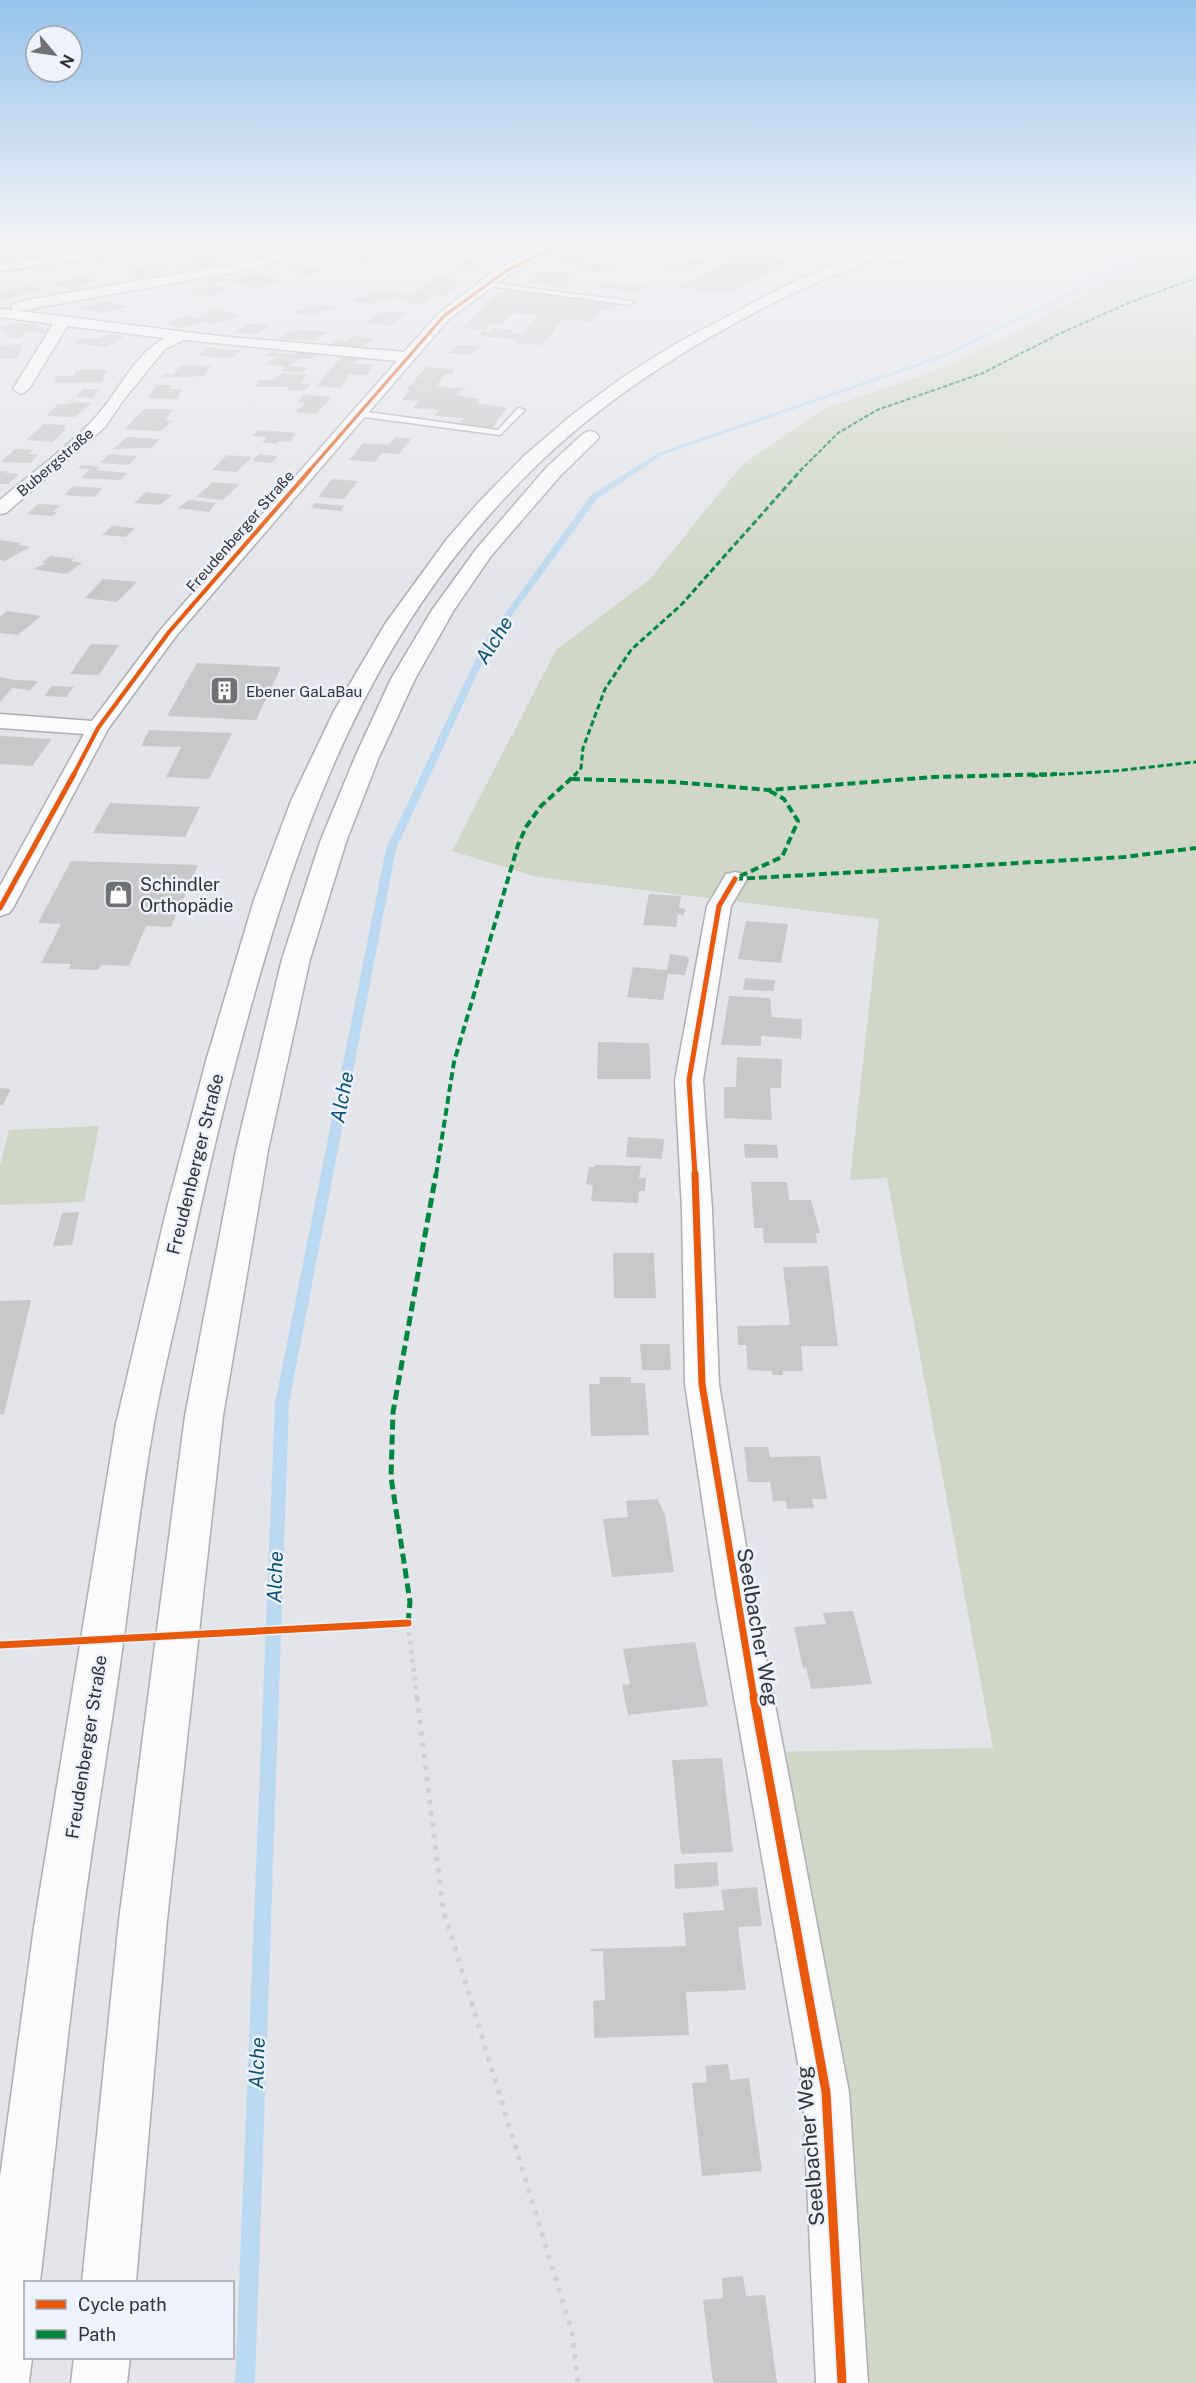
<svg xmlns="http://www.w3.org/2000/svg" width="1196" height="2383" viewBox="0 0 1196 2383" font-family="'Public Sans',sans-serif">
  <rect width="100%" height="100%" fill="#e4e5ea"/>
  <g fill="#d0d7c6">
    <path d="M1164,238h32v2145h-354l-78,-631 229,-4 -106,-570 -37,2 29,-261 -342,-42 -85,-26 104,-201 94,-71 92,-114 81,-56 106,-36 80,-37 94,-52 53,-42z"/>
    <path d="M99,1126l-15,76 -84,3v-39l9,-36z"/>
  </g>
  <g fill="none" stroke-linecap="round" stroke-linejoin="round">
    <path fill="#bbd9f0" fill-rule="evenodd" d="M1137,238h7l11,5 9,-5h6l-96,56 -126,62 -286,99 -65,44 -106,145 -95,205 -107,554 -34,980h-20l40,-980 111,-554 97,-205 108,-149 67,-42 286,-99 126,-62 81,-47z"/>
  </g>
  <g fill="#c8c7ca">
    <path d="M105,238h32l5,3 -26,7 -4,-2 7,-1 -11,-3 2,-1z"/>
    <path d="M383,238h20l-7,4 11,2 -7,3 -28,-4z"/>
    <path d="M478,238h22l-22,12 -18,-2z"/>
    <path d="M85,241l13,7 -33,6 -5,-4 6,-1 -6,-4z"/>
    <path d="M618,241h8l20,5 -13,5 -22,-4 7,-3 -5,-1z"/>
    <path d="M41,244l9,7 -31,4 -6,-5z"/>
    <path d="M266,245l19,4 -26,8 -16,-4z"/>
    <path d="M359,249l21,4 -13,8 -21,-3z"/>
    <path d="M506,250l14,1 -15,8 -12,-1 6,-4 11,2 -11,-3z"/>
    <path d="M212,251l10,3 -14,4 14,3 -31,8 -16,-4 29,-9 -5,-1z"/>
    <path d="M571,251l22,2 -13,7 6,1 -6,2 -10,1 -20,-3z"/>
    <path d="M744,254l47,8 -64,33 -48,-8z"/>
    <path d="M689,259l18,2 -7,5 -23,2 -17,-2 7,-5 9,2z"/>
    <path d="M466,260l17,2 -15,8 -16,-2z"/>
    <path d="M588,263l30,4 -7,5h-12l-25,-2z"/>
    <path d="M153,264l10,3 -6,2 10,2 -23,7 -19,-6z"/>
    <path d="M302,265l21,5 -16,5 -20,-5z"/>
    <path d="M539,270l37,5 -8,5 10,1 -11,7 -39,-5 4,-2h-4l3,-3 9,-2 -8,-1z"/>
    <path d="M256,274l25,7 -22,8 -29,-7z"/>
    <path d="M82,276l18,5 -29,9 -17,-6z"/>
    <path d="M219,277l11,2 -22,6 -12,-4z"/>
    <path d="M434,277l25,3 -7,5 6,1 -14,10 -6,-1 -16,10 -17,-2 2,-2h-4l2,-1 -12,-1 7,-6 12,2z"/>
    <path d="M607,282l25,3 16,2 -12,7 -36,-7z"/>
    <path d="M211,285l18,4 -22,9 -23,-7z"/>
    <path d="M30,286l14,4 -44,11v-10z"/>
    <path d="M375,291l23,2 -8,7 -14,-2 -3,2 5,1 -4,3 -22,-3 4,-5 9,1z"/>
    <path d="M500,291l43,2 76,11 -6,7 -12,-1 -9,12 -30,-3 -19,26 -27,-2 2,-4 -40,-3 4,-5 9,1 3,-4 19,2 -3,3 12,1 16,-19 -26,-2 -10,12 -12,-1 -5,6 -22,-2 21,-24z"/>
    <path d="M109,301l19,6 -29,6 -20,-6z"/>
    <path d="M320,304l16,3 -27,9 -16,-4z"/>
    <path d="M215,308l27,8 -29,8 -9,-3 -22,7 -16,-5 21,-7 9,2 14,-4 -8,-2z"/>
    <path d="M382,311l26,2 -18,13 -26,-3z"/>
    <path d="M13,323l26,2 -3,2 16,2 -3,5 -21,-2 -9,6 -13,-1 6,-4 -9,-1 4,-2 -7,-1v-2z"/>
    <path d="M247,324h14l10,2 -15,9 -22,-3z"/>
    <path d="M294,330h16l19,2 -14,9 -39,-2z"/>
    <path d="M110,334l14,3 -18,10 -33,-4 10,-5 14,1z"/>
    <path d="M353,336l21,2 -10,8 -34,-1 8,-6 8,2z"/>
    <path d="M22,344l-4,14 -18,1v-14z"/>
    <path d="M456,345l23,1 -7,9 -24,-2z"/>
    <path d="M207,347h10l-1,2 25,1 -8,8 -35,-2z"/>
    <path d="M270,352l26,2 3,-2 18,2 -6,5 -12,-1 -10,8 18,2 -6,5 -21,-2 6,-5 -19,-2 8,-7 -10,-1z"/>
    <path d="M342,356l17,2 -5,6 20,1 -8,10 -19,-1 1,4 -7,10 -24,-2z"/>
    <path d="M181,365l30,1 -8,10 -42,2 3,-4 9,1z"/>
    <path d="M426,367l29,2 -4,6 -5,-1 -11,13 31,1 -12,7 25,4 -3,4 31,5 -16,21 -34,-2 7,-9 -30,-2 5,-6 -26,-2 6,-7 -17,-1 8,-10h-4z"/>
    <path d="M76,370h31l-5,12 -48,1 3,-7h17z"/>
    <path d="M281,373l26,2 -8,8 12,1 -6,6h-18l1,-3h-32l2,-7h17z"/>
    <path d="M157,385h15l-2,4h13l-6,10 -29,-1z"/>
    <path d="M83,389h17l-7,9 -18,-1z"/>
    <path d="M302,395l28,1 -1,1h3l-16,17 -21,-2 10,-9h-7z"/>
    <path d="M71,402l20,1 -16,14 -29,-1 12,-12h11z"/>
    <path d="M144,409h27l2,1 -8,10 8,1 -12,10 -37,-2z"/>
    <path d="M44,424l23,1 -4,4h3l-13,13 -27,-2z"/>
    <path d="M258,430l15,1 24,2 -7,9 -11,-1 -2,3 -15,-2 5,-5 -15,-1z"/>
    <path d="M127,437l33,2 -9,9 -38,1z"/>
    <path d="M395,437l16,2 -12,15 -17,-1 -7,9 -26,-2 14,-17 25,2z"/>
    <path d="M15,449l18,1 -4,4h10l-9,9 -30,-1z"/>
    <path d="M109,454l28,2 -8,9 -29,-2z"/>
    <path d="M259,454l19,2 -7,7 -19,-2z"/>
    <path d="M227,455l25,2 -16,15 -24,-2z"/>
    <path d="M82,465l18,2 -3,3 31,3 -8,7 -39,-2 9,-9h-12z"/>
    <path d="M0,471h7l-1,2 13,1 -11,10h-8z"/>
    <path d="M332,479l26,2 -14,18 -26,-2z"/>
    <path d="M213,482l11,1 16,1 -17,16 -27,-3z"/>
    <path d="M74,486l29,2 -9,9 -30,-2z"/>
    <path d="M146,492l26,3 -12,10 -26,-2z"/>
    <path d="M189,500l27,3 -7,9 -31,-4z"/>
    <path d="M315,503l29,3 -3,5 -30,-3z"/>
    <path d="M38,504l22,1 -7,7h4l-5,4 -25,-2z"/>
    <path d="M112,526l23,2 -10,9 -23,-2z"/>
    <path d="M0,540l21,3 -2,2 11,2 -25,14 -5,-1z"/>
    <path d="M51,556l23,3 -3,2 11,2 -16,11 -33,-5 13,-6 -4,-1z"/>
    <path d="M103,579l34,3 -20,20 -32,-4z"/>
    <path d="M7,611l34,5 -23,19 -18,-2v-16z"/>
    <path d="M91,644l28,1 -20,30 -29,-1z"/>
    <path d="M197,663l84,4 -25,53 -89,-4z"/>
    <path d="M0,677l15,3 23,1 -8,9 -18,-2 -12,14z"/>
    <path d="M52,686l22,1 -8,10 -22,-1z"/>
    <path d="M149,730l83,3 -23,46 -43,-2 15,-30 -40,-1z"/>
    <path d="M0,736l52,3 -20,27 -32,-2z"/>
    <path d="M110,803l90,4 -15,30 -92,-4z"/>
    <path d="M71,861l127,4 -27,62 -25,-1 -17,40 -28,-1 -3,5 -29,-1 2,-5 -30,-1 20,-39 -23,-1z"/>
    <path d="M649,894l32,2 -2,12 6,1 -1,6 -6,-1 -2,13 -33,-2z"/>
    <path d="M746,921l42,3 -7,39 -43,-4z"/>
    <path d="M670,954l15,2 4,3 -4,16 -17,-1 -5,26 -36,-3 6,-30 34,3z"/>
    <path d="M745,978l30,2 -1,11 -31,-1z"/>
    <path d="M729,996l41,2 2,19 30,2 -1,20 -40,-3v10l-40,-1z"/>
    <path d="M598,1042l51,1 2,36h-54z"/>
    <path d="M737,1057l45,2 -1,29h-11l2,32 -48,-2v-31h12z"/>
    <path d="M0,1088l11,1 -8,16h-3z"/>
    <path d="M628,1137l36,2 -2,20 -36,-2z"/>
    <path d="M744,1144l33,1 1,13h-33z"/>
    <path d="M595,1165l46,1 -2,12h7l-1,13h-6l-1,12 -47,-2 2,-16 -7,-1 3,-17h6z"/>
    <path d="M751,1182h36l2,18h22l9,33h-4l1,10h-53l-1,-15h-9z"/>
    <path d="M79,1212l-7,33 -19,1 9,-33z"/>
    <path d="M613,1253h41l2,45h-42z"/>
    <path d="M828,1266l10,80h-37l2,25h-20v4h-11v-4l-24,-1 -2,-25h-8l-1,-19 53,-1 -7,-58z"/>
    <path d="M31,1300l-27,114h-4v-113z"/>
    <path d="M640,1344h30l1,26h-29z"/>
    <path d="M599,1377h32v6h14l4,52 -58,1 -2,-52h11z"/>
    <path d="M744,1447h24l2,10 50,-1 7,43h-15l2,9 -27,1 -1,-8h-13l-3,-19h-22z"/>
    <path d="M657,1499l8,15 9,58 -62,5 -9,-58 25,-2 -2,-16z"/>
    <path d="M853,1611l19,73 -61,5 -5,-22 -3,1 -9,-41 32,-3 -3,-11z"/>
    <path d="M695,1642l13,64 -80,9 -6,-30 8,-1 -7,-35z"/>
    <path d="M722,1758l11,94 -52,2 -9,-94z"/>
    <path d="M717,1862l2,24 -44,3 -1,-25z"/>
    <path d="M757,1887l5,39 -24,1 8,63 -60,2 3,43 -95,3 -1,-37 12,-1 -2,-49h-13l1,-2 95,-3 -3,-33 41,-3 -3,-20z"/>
    <path d="M728,2064l2,16 19,-2 13,93 -60,5 -10,-93 15,-1 -2,-16z"/>
    <path d="M743,2276l3,20 19,-1 12,88h-64l-10,-83 20,-2 -1,-20z"/>
  </g>
  <g fill="none" stroke-linecap="round" stroke-linejoin="round">
    <defs>
      <g id="service">
        <path d="M483,282l147,19 4,2 -4,2 -149,-20z"/>
        <path d="M518,408l7,2 -25,25 -143,-19 -4,-2 4,-2 18,1 123,17z"/>
      </g>
      <g id="minor">
        <path d="M166,238h21l-1,3 -36,10 -150,20v-8l149,-20z"/>
        <path d="M322,238h18l-48,20 -52,13 -221,40 199,25 186,16 35,-39 47,-36 30,-18 45,-21h18l-69,36 -61,45 -273,317 -68,93 -95,179 -4,5 -9,3v-30l84,-152 -84,-6v-14l92,7 70,-93 235,-267 -213,-21 -19,9 -40,49 -20,29 -99,86 -6,1v-14c30,-26 65,-50 92,-79 24,-24 42,-68 73,-83l-98,-12 -38,63 -8,5 -8,-5 40,-65 -53,-7v-8l14,1 -3,-3 2,-3 20,-5 207,-36 43,-11z"/>
        <path d="M735,872l9,2 3,5 -16,27 -28,174 9,130 7,174 36,216 94,492 19,291h-52l-13,-291 -86,-492 -32,-216 -3,-174 -7,-130 32,-174 19,-32z"/>
      </g>
      <g id="secondary">
        <path d="M898,238h21c-34,20 -82,35 -119,52 -96,46 -190,103 -266,178 -175,171 -241,377 -302,608 -20,76 -37,154 -53,231 -9,39 -18,77 -25,116 -14,78 -22,157 -33,235 -13,90 -28,180 -40,271 -15,117 -27,235 -41,353h-14v76h6l-3,25h-29v-206l34,-250 82,-503 50,-212 40,-151 48,-161 37,-99 43,-90 51,-87 62,-85 32,-37 45,-46 48,-41 51,-38 54,-34 112,-59z"/>
        <path d="M931,238h21l-2,3 -52,20 -5,1 -7,-4 2,-3z"/>
        <path d="M590,431l6,2 3,4 -3,4 -35,34 -70,81 -37,54 -39,69 -36,78 -33,85 -36,117 -42,191 -45,266 -56,504 -31,362h-54l37,-362 66,-504 51,-266 46,-191 38,-117 35,-85 36,-78 41,-69 45,-62 70,-81 37,-34z"/>
        <path d="M74,2358h56l-3,25h-56z"/>
      </g>
    </defs>
    <use href="#service" stroke="#acaeb2" stroke-width="3"/>
    <use href="#minor" stroke="#acaeb2" stroke-width="3"/>
    <use href="#secondary" stroke="#acaeb2" stroke-width="3"/>
    <path stroke="#d0d1d3" stroke-width="4.5" stroke-dasharray="4 5" stroke-linecap="butt" d="M408,1623l9,75"/>
    <path stroke="#d0d1d3" stroke-width="5" stroke-dasharray="4.5 7" stroke-linecap="butt" d="M417,1697l26,212 129,423 6,51"/>
    <use href="#service" fill="#fbfbfc" fill-rule="evenodd"/>
    <use href="#minor" fill="#fbfbfc" fill-rule="evenodd"/>
    <use href="#secondary" fill="#fbfbfc" fill-rule="evenodd"/>
    <path stroke="#00873e" stroke-width="2" stroke-dasharray="4.5 2" stroke-linecap="butt" d="M800,471l38,-38 39,-23 106,-37 76,-39 72,-32 65,-24"/>
    <g stroke="#00873e" stroke-width="3" stroke-dasharray="6 3" stroke-linecap="butt">
      <path d="M574,776l7,-8 2,-20 22,-59 26,-39 51,-46 119,-134"/>
      <path d="M1032,776l82,-5 82,-9"/>
    </g>
    <g stroke="#00873e" stroke-width="4" stroke-dasharray="8 4" stroke-linecap="butt">
      <path d="M572,779l102,3 94,8 166,-13 123,-3"/>
      <path d="M740,876l42,-19 16,-36 -14,-22 -16,-9"/>
      <path d="M735,879l390,-22 71,-9"/>
      <path d="M436,1175l18,-113 64,-217 8,-18 15,-21 35,-32"/>
    </g>
    <path stroke="#00873e" stroke-width="5" stroke-dasharray="10 5" stroke-linecap="butt" d="M408,1623l2,-21 -19,-125 2,-65 43,-238"/>
    <defs>
      <path id="cycleway-far4" d="M309,471l135,-155 62,-45 67,-33"/>
      <path id="cycleway-far3" d="M73,776l25,-48 71,-96 141,-162"/>
      <g id="cycleway-far2">
        <path d="M0,908l74,-134"/>
        <path d="M695,1175l-6,-95 30,-174 16,-27"/>
      </g>
      <g id="cycleway-far1">
        <path d="M695,1174l7,210 52,314"/>
        <path d="M0,1645l408,-22"/>
      </g>
      <path id="cycleway" d="M754,1697l72,395 16,291"/>
    </defs>
    <use href="#cycleway-far4" stroke="#edf2fc" stroke-width="5"/>
    <use href="#cycleway-far3" stroke="#edf2fc" stroke-width="6"/>
    <use href="#cycleway-far2" stroke="#edf2fc" stroke-width="8"/>
    <use href="#cycleway-far1" stroke="#edf2fc" stroke-width="10"/>
    <use href="#cycleway" stroke="#edf2fc" stroke-width="13"/>
    <use href="#cycleway-far4" stroke="#e8590c" stroke-width="3"/>
    <use href="#cycleway-far3" stroke="#e8590c" stroke-width="4"/>
    <use href="#cycleway-far2" stroke="#e8590c" stroke-width="5"/>
    <use href="#cycleway-far1" stroke="#e8590c" stroke-width="7"/>
    <use href="#cycleway" stroke="#e8590c" stroke-width="9"/>
  </g>
  <linearGradient id="sky" x2="0" y2="1"><stop stop-color="#96c3eb"/><stop offset="0.42" stop-color="#f3f3f6"/><stop offset="1" stop-color="#f3f3f6" stop-opacity="0"/></linearGradient>
  <rect width="1196" height="572" fill="url(#sky)"/>
  <defs>
    <symbol id="building-square" viewBox="-11 -11 22 22"><rect x="-9" y="-9" width="18" height="18" rx="4" fill="#6f7175" stroke="#edf2fc"/><path d="M-4-6H4V6H1V3H-1V6H-4ZM-2.5-4.3h1.7v1.8h-1.7ZM.8-4.3h1.7v1.8H.8ZM-2.5-1h1.7V.8h-1.7ZM.8-1h1.7V.8H.8Z" fill="#fff"/></symbol>
    <symbol id="shop-square" viewBox="-11 -11 22 22"><rect x="-9" y="-9" width="18" height="18" rx="4" fill="#6f7175" stroke="#edf2fc"/><path d="M-5-2.5h2.3a2.7 3.5 0 0 1 5.4 0H5L5.5 6h-11ZM-1.5-2.5h3a1.5 2.3 0 0 0-3 0Z" fill="#fff"/></symbol>
  </defs>
  <g fill-rule="evenodd">
    <use href="#building-square" x="208" y="674" width="33" height="33"/>
    <use href="#shop-square" x="102" y="878" width="33" height="33"/>
  </g>
  <g text-anchor="middle" dominant-baseline="central" stroke-width="5" stroke-linejoin="round" paint-order="stroke">
    <g font-size="15" fill="#303236" stroke="#edf2fc">
      <text transform="translate(55 462) rotate(-41)">Bubergstraße</text>
      <text transform="translate(240 531) rotate(-49)">Freudenberger Straße</text>
    </g>
    <g font-size="15" fill="#303236" stroke="#edf2fc" text-anchor="start">
      <text x="246" y="691">Ebener GaLaBau</text>
    </g>
    <g font-size="18" fill="#303236" stroke="#edf2fc" text-anchor="start">
      <text x="140" y="884">Schindler<tspan x="140" dy="21">Orthopädie</tspan></text>
    </g>
    <g font-size="18" fill="#303236" stroke="#edf2fc">
      <text transform="translate(195 1164) rotate(-76)">Freudenberger Straße</text>
      <text transform="translate(86 1747) rotate(-81)">Freudenberger Straße</text>
    </g>
    <g font-size="20" font-style="italic" fill="#085279" stroke="#edf2fc">
      <text transform="translate(494 640) rotate(-58)">Alche</text>
      <text transform="translate(342 1097) rotate(-79)">Alche</text>
      <text transform="translate(275 1577) rotate(-88)">Alche</text>
      <text transform="translate(257 2063) rotate(-88)">Alche</text>
    </g>
    <g font-size="21" fill="#303236" stroke="#edf2fc">
      <text transform="translate(758 1627) rotate(80)">Seelbacher Weg</text>
      <text transform="translate(810 2146) rotate(-95)">Seelbacher Weg</text>
    </g>
  </g>
  <rect x="24" y="2281" width="210" height="78" fill="#edf2fc" stroke="#a1a5ad" stroke-width="1.5"/>
  <rect x="36" y="2300" width="30" height="9" fill="#e8590c" stroke="#a1a5ad" stroke-width="1.5"/>
  <text x="78" y="2311" font-size="18" fill="#303236">Cycle path</text>
  <rect x="36" y="2330" width="30" height="9" fill="#00873e" stroke="#a1a5ad" stroke-width="1.5"/>
  <text x="78" y="2341" font-size="18" fill="#303236">Path</text>
  <g transform="translate(54 54) rotate(119)"><circle r="28" fill="#edf2fc" stroke="#a1a5ad" stroke-width="1.5"/>
  <path d="M0-4.5L10 22L0 15L-10 22Z" fill="#6f7175"/>
  <text y="-9" font-size="16" font-weight="bold" text-anchor="middle" fill="#303236">N</text>
  </g>
</svg>
